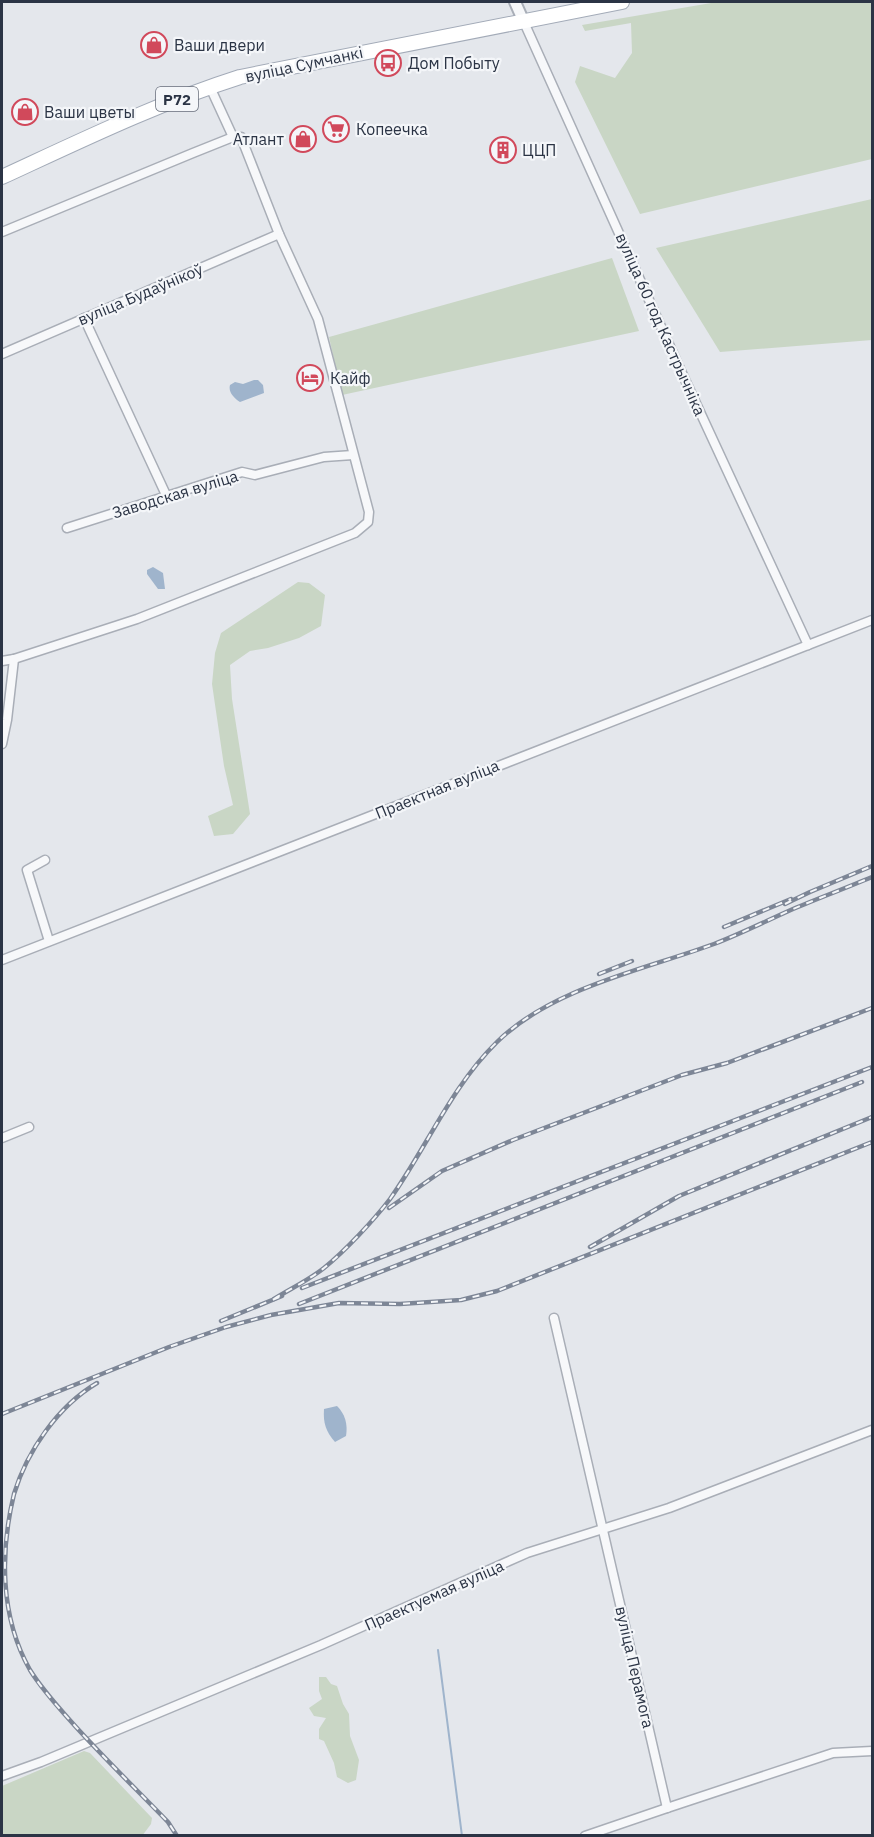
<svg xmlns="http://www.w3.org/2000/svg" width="874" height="1837" viewBox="0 0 874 1837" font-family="'IBM Plex Sans',sans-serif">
  <rect width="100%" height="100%" fill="#e4e7ec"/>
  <g fill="#c9d6c5">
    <path d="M717,2h155v157l-232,55 -65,-132 5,-16 35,12 17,-25 -1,-30 -46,8 -3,-6z"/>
    <path d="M872,199v141l-152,12 -64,-104z"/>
    <path d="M612,258l27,73 -297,64 -13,-58z"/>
    <path d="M298,582l11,1 16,12 -4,31 -22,12 -31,10 -18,3 -20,14 2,34 18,115 -17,20 -19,2 -6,-20 25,-11 -9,-39 -12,-82 3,-31 6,-20z"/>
    <path d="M319,1677h7l5,7 6,2 6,18 6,10 1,22 9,24 -3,20 -8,3 -11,-6 -3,-14 -10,-22 -5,-2v-10l7,-11 -12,-2 -5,-8 13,-9 -3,-8z"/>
    <path d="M84,1751l6,2 62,65 -1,6 -9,12 -140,-1v-49z"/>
  </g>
  <g fill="#9fb4cc">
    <path d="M254,380h4l5,5 1,8 -24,9c-6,-4 -12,-10 -10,-17l5,-3 8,2z"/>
    <path d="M153,567l10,6 2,16h-7l-11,-15v-4z"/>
    <path d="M337,1406c8,8 11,18 9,30l-11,6c-9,-10 -12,-19 -11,-33z"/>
  </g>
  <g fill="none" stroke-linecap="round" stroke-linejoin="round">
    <path stroke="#9fb4cc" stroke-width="2" d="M438,1650l24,186"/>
    <defs>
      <g id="minor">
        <path d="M523,20l158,351 127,274"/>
        <path d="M210,87l23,50"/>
        <path d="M2,232l191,-79 40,-16h8l38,97 39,85 51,193 -1,10 -13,11 -218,86 -123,40 -12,2"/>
        <path d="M84,318l83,179"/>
        <path d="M2,354l277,-120"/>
        <path d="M67,528l175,-56 13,3 69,-18 29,-2"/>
        <path d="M2,744l5,-24 7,-61"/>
        <path d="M45,860l-18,10 22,71"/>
        <path d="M2,960l870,-340"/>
        <path d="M2,1138l27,-11"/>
        <path d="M554,1318l113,490 166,-55 39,-2"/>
        <path d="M2,1776l39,-14 280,-117 206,-92 142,-45 203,-78"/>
        <path d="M585,1836l82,-28"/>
      </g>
      <path id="tertiary" d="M515,2l8,18"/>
      <path id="primary" d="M2,177c78,-36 156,-74 238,-100l382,-75"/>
    </defs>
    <use href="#minor" stroke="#a9aeb7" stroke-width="11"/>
    <use href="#tertiary" stroke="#a9aeb7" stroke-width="14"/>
    <use href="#primary" stroke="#a3abb8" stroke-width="16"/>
    <use href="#minor" stroke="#f7f8fa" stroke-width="8"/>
    <use href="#tertiary" stroke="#f7f8fa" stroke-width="10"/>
    <use href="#primary" stroke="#fff" stroke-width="14"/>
    <defs>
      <g id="rail">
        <path d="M785,904l25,-12 62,-26"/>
        <path d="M724,927l67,-28"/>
        <path d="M599,974l33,-13"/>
        <path d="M389,1208l53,-37 71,-31 169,-65 45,-12 145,-55"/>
        <path d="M590,1247l89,-51 193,-79"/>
        <path d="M302,1288l570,-221"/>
        <path d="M274,1299c16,-10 35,-19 50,-31 21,-17 50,-48 66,-69 37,-52 61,-112 107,-157 55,-54 146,-72 217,-98 26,-10 52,-23 79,-35 26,-11 53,-21 79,-32"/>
        <path d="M299,1304l563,-222"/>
        <path d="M221,1321l61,-25"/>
        <path d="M97,1383c-39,23 -70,68 -83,111 -14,58 -14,123 16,176 13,21 30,39 46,57 30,33 61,63 92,95l9,14"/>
        <path d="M2,1414l167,-67 57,-20 45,-12 68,-12 61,1 61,-4 36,-9 375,-149"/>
      </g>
    </defs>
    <use href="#rail" stroke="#7d8696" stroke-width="4.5"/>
    <use href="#rail" stroke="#f4f6f9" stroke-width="2" stroke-dasharray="7" stroke-linecap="butt"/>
  </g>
  <defs>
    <symbol id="shop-ring" viewBox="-11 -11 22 22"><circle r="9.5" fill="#f4f6f9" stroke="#d1495b" stroke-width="1.5"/><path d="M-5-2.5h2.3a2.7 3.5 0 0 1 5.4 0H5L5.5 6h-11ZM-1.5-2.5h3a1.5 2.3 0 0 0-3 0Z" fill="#d1495b"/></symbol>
    <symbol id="bus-ring" viewBox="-11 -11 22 22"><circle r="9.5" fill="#f4f6f9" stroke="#d1495b" stroke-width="1.5"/><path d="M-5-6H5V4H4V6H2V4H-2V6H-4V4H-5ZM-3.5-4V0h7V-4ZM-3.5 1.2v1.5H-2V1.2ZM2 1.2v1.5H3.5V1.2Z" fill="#d1495b"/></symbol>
    <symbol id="supermarket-ring" viewBox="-11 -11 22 22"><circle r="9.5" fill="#f4f6f9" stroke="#d1495b" stroke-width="1.5"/><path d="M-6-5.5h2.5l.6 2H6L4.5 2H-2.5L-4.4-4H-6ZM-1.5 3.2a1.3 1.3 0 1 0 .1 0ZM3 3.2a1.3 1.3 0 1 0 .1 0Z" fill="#d1495b"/></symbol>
    <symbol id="building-ring" viewBox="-11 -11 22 22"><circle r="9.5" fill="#f4f6f9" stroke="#d1495b" stroke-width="1.5"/><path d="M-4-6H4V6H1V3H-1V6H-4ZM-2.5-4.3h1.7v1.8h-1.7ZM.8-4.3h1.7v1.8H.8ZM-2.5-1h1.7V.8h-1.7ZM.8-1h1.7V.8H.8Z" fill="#d1495b"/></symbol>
    <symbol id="hotel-ring" viewBox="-11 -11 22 22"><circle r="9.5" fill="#f4f6f9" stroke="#d1495b" stroke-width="1.5"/><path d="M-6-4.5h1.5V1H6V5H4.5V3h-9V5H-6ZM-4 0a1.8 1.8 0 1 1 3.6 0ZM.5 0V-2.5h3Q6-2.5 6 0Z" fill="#d1495b"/></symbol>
  </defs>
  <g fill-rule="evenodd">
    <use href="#shop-ring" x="139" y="30" width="30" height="30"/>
    <use href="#bus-ring" x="373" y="48" width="30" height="30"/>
    <use href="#shop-ring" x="10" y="97" width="30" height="30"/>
    <use href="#supermarket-ring" x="321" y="114" width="30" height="30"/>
    <use href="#shop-ring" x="288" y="124" width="30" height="30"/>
    <use href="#building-ring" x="488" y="135" width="30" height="30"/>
    <use href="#hotel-ring" x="295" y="363" width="30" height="30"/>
  </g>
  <g text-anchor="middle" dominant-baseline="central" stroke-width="4.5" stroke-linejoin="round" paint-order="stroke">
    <rect fill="#f4f6f9" stroke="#676e7b" stroke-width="1.5" x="156" y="87" width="42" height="24" rx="4.5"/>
    <g font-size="15" font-weight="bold" fill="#2b3445">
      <text x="177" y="99">Р72</text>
    </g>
    <g font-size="16" fill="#2b3445" stroke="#f4f6f9" text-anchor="start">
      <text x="174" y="45">Ваши двери</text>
      <text x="408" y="63">Дом Побыту</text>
      <text x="44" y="112">Ваши цветы</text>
      <text x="356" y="129">Копеечка</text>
      <text x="284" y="139" text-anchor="end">Атлант</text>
      <text x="522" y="150">ЦЦП</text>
      <text x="330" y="378">Кайф</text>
    </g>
    <g font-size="16" fill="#2b3445" stroke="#f4f6f9">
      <text transform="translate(304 64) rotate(-12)">вуліца Сумчанкі</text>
      <text transform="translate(140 294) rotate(-23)">вуліца Будаўнікоў</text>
      <text transform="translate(661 324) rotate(66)">вуліца 60 год Кастрычніка</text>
      <text transform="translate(175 494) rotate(-17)">Заводская вуліца</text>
      <text transform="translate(437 789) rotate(-22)">Праектная вуліца</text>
      <text transform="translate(434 1595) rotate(-24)">Праектуемая вуліца</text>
      <text transform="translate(635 1667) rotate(77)">вуліца Перамога</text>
    </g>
  </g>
  <rect width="874" height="1837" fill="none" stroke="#2b3445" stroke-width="6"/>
</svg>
